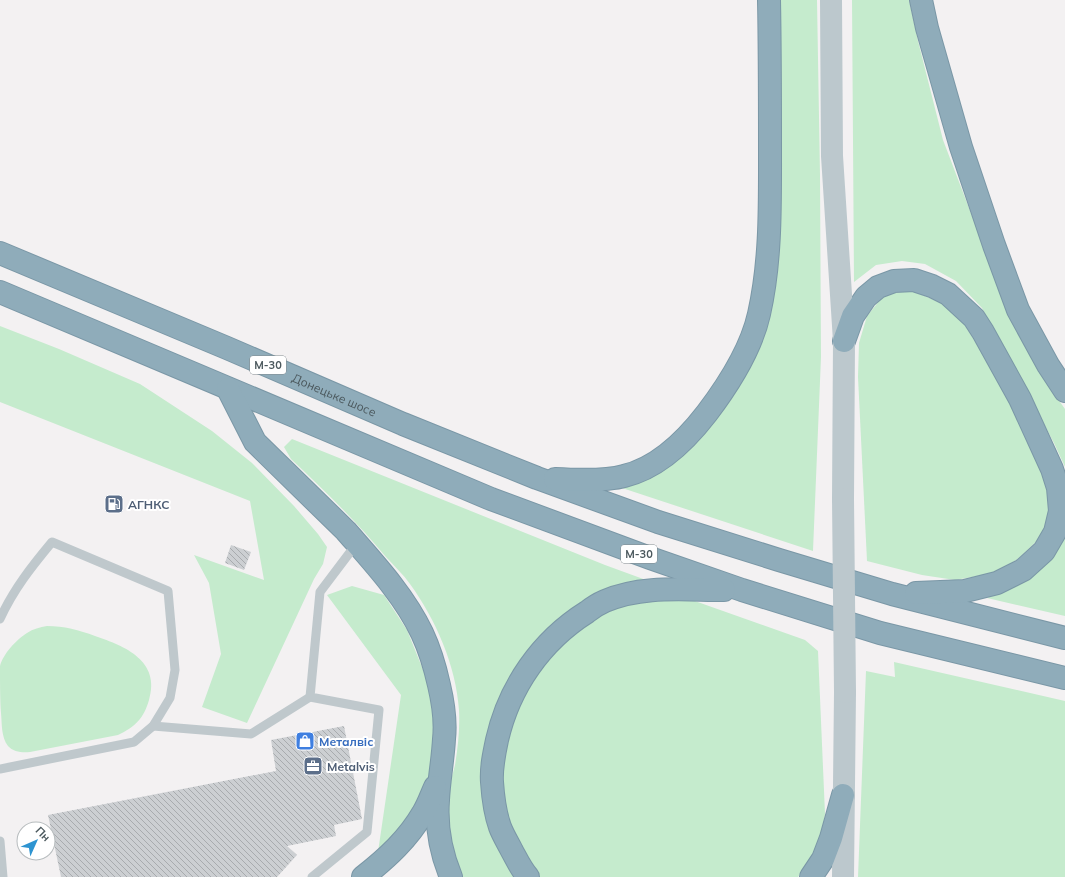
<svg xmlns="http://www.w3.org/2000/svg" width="1065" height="877" viewBox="0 0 1065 877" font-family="Mulish,sans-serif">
  <defs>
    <pattern id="building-back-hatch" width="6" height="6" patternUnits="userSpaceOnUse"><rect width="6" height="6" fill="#cccfd2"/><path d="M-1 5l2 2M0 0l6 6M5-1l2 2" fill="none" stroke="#a8abae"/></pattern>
  </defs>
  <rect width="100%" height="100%" fill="#f3f1f2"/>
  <g fill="#c5ebcd">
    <path d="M777,0h40l3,175 1,182 -8,194 -200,-66 14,-3 127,-131z"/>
    <path d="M852,0h57l9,41 25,99 65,170 40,75 17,24v58l-11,-24 -72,-135 -26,-27 -31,-17 -23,-3 -26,4 -22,17z"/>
    <path d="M910,290l32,13 21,19 34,55 40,81 13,38 -2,23 -8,19 -21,20 -17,11 -18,6 -29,5 -33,-5 -55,-14 -9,-184 1,-34 8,-27 17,-21z"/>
    <path d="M0,326l59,23 81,35 72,47 40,32 42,43 24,28 9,13 -4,17 -9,15 -67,144 -45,-16 19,-53 -12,-71 -15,-28 70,25 -14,-79 -250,-99z"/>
    <path d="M292,439l313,126 41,15 -39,11 -35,18 -29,23 -24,30 -13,27 -18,54 30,134h-57c-9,-27 -17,-54 -14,-83 2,-10 6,-20 8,-29 3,-18 5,-37 4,-55 -3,-44 -23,-90 -49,-126 -7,-10 -16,-18 -24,-27 -29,-35 -62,-67 -95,-98l-7,-12z"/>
    <path d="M1065,530v86l-78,-18 27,-13z"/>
    <path d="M352,586l32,9 23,35 25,62 6,40 -8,53 -16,32 -36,35 23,-157 -74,-100z"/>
    <path d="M642,599l50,1 113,40 13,11 7,163c-4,27 -8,41 -27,63h-260l-27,-44 -12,-61 12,-54 36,-63 50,-42z"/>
    <path d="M47,626c17,0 32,4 48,10 30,10 66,25 54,64 -5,18 -14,27 -31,35l-88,17c-7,1 -17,0 -22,-6 -7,-9 -6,-23 -7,-33 -1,-12 -1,-36 -1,-47 3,-12 17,-27 27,-33 6,-4 13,-6 20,-7z"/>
    <path d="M894,662l171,39v176h-207l8,-206 29,6z"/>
  </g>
  <g fill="url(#building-back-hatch)">
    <path d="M231,545l20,7 -7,18 -19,-7z"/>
    <path d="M344,726l18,93 -28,6 2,11 -49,10 10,9 -20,22h-216l-13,-62 228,-44 -5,-31z"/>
  </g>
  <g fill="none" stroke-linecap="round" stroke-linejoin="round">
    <defs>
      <g id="highway">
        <path d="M921,0l6,28 34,119 33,98 24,65 30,55 17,26"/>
        <path id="s1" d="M0,253l227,95 176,76 134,54 121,44 121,38 113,34 173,44"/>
        <path d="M0,292l491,207 159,59 92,32 138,43 185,45"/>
        <path d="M844,341l9,-25 13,-19 12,-10 16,-6 20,-1 18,6 16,8 26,24 9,14 37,67 32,70 6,19 2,23 -5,21 -11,19 -21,19 -26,13 -32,8 -49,2"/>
        <path d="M228,389l27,53 91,89c27,31 58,64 76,102 8,17 13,34 17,52 4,17 7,36 5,54 -1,20 -5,40 -6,61 -2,26 3,53 13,77"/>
        <path d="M555,479c19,1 52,2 69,-3 34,-8 63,-37 83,-63 22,-29 44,-63 52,-99 12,-53 11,-109 11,-163 0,-50 0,-101 -1,-151"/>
        <path d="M363,877c24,-19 45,-38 60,-64 5,-8 8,-17 12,-26"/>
        <path d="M528,877c-7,-8 -11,-17 -16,-26 -4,-8 -9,-16 -12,-24 -5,-14 -7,-30 -8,-45 -1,-14 2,-28 5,-42 12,-53 44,-99 90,-128 5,-4 11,-8 18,-11 37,-16 79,-11 119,-11"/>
        <path d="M811,877l12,-18 8,-21 12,-43"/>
      </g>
    </defs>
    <use href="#highway" stroke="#7a97a6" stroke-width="24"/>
    <g stroke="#bfc8cc" stroke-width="9">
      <path d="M0,619c13,-29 32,-53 52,-77l116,49 7,79 -5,28 -17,28 -19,16 -134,27"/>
      <path d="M153,726l98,8 59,-37"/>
      <path d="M0,841l3,36"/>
      <path d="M312,877l55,-45 12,-122 -69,-13 10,-105 37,-49"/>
    </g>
    <g stroke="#bcc8cd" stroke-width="22">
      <path d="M831,0l1,156 12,185 -1,158"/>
      <path d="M843,877l2,-185"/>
    </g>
    <use href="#highway" stroke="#8facba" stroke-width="22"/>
    <path stroke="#bcc8cd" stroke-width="22" d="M843,499l2,193"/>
  </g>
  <defs>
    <symbol id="fuel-square" viewBox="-11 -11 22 22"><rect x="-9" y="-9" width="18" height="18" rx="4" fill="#5c6f8a" stroke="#fff"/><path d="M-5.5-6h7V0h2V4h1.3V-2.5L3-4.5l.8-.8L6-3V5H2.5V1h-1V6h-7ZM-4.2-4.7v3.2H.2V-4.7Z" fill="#fff"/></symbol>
    <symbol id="shop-square" viewBox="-11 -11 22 22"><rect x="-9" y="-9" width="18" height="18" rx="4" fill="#3f7fe0" stroke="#fff"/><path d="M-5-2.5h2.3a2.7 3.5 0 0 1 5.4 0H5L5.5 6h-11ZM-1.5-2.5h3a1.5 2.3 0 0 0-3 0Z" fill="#fff"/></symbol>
    <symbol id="office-square" viewBox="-11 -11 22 22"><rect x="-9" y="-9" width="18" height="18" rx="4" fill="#5c6f8a" stroke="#fff"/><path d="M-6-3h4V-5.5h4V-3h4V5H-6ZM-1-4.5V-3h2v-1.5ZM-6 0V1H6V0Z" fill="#fff"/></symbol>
  </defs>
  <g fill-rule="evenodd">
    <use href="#fuel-square" x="103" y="493" width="22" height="22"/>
    <use href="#shop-square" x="294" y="730" width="22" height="22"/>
    <use href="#office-square" x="302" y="755" width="22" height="22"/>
  </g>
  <g text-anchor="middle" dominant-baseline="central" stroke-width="4" stroke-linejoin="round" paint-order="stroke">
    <g fill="#fff" stroke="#818a8e" stroke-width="1">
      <rect x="250" y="356" width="36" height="18" rx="3"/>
      <rect x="621" y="545" width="36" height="18" rx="3"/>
    </g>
    <g font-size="11" font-weight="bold" fill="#4b585d">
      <text x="268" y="365">М-30</text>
      <text x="639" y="554">М-30</text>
    </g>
    <g font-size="12" fill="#4b585d" stroke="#fff">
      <text stroke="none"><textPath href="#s1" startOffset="363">Донецьке шосе</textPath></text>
    </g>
    <g font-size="12" font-weight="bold" fill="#4e5e75" stroke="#fff" text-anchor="start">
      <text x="128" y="504">АГНКС</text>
      <text x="327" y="766">Metalvis</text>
    </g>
    <g font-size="12" font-weight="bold" fill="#366cbe" stroke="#fff" text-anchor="start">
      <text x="319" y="741">Металвіс</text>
    </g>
  </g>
  <g transform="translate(36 841) rotate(45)"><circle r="19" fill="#ffffff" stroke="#b7bcbe"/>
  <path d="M0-3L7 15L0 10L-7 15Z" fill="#2e94d1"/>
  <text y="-6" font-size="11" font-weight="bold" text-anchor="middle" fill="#4b585d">Пн</text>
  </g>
</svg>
